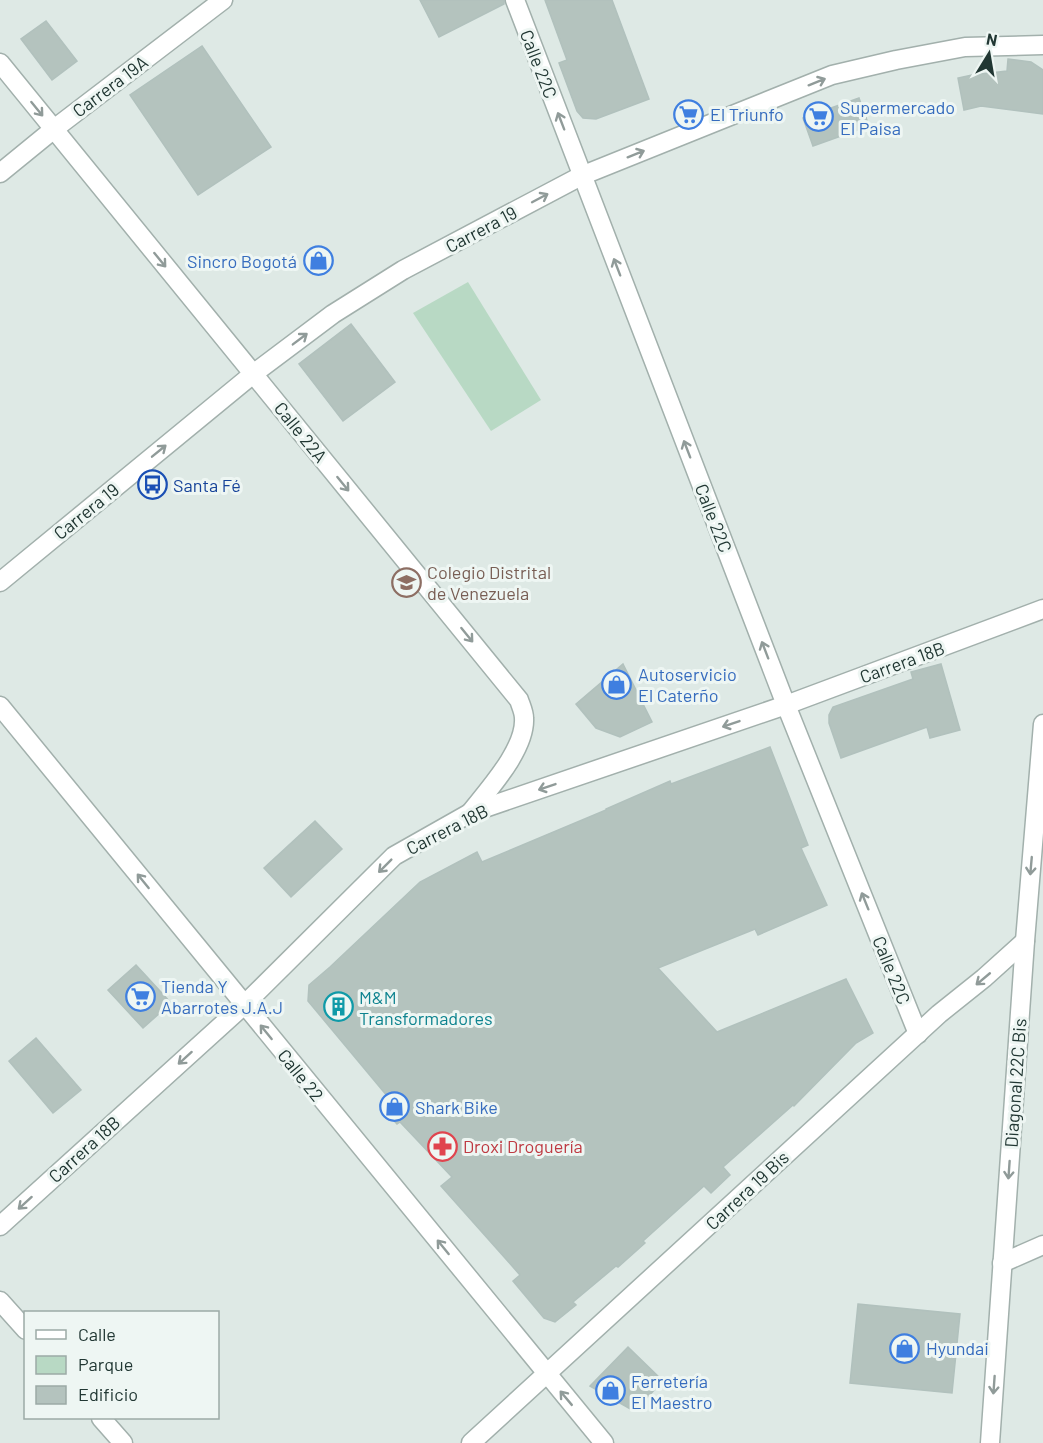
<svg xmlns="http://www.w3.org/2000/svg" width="1043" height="1443" viewBox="0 0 1043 1443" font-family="Barlow,sans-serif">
  <rect width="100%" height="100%" fill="#dee9e5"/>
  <path fill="#b8d9c4" d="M468,282l73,118 -50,31 -78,-118z"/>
  <g fill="#b4c3be" stroke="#b1c1bd" stroke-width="1.5">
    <path d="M420,0h84v4l-65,33z"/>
    <path d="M545,0h67l37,99 -53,20 -13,-1 -6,-7 -18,-48 8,-3z"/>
    <path d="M46,21l31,40 -25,19 -31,-41z"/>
    <path d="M202,46l69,101 -73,48 -68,-100z"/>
    <path d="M1008,59l23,3 12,8v44l-62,-8 -17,4 -6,-32 14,-3 35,-4z"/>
    <path d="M859,98l10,28 -56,20 -10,-28z"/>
    <path d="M351,324l44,58 -52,39 -44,-57z"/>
    <path d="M623,664l29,58 -32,15 -24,-9 -20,-24z"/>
    <path d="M941,664l19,66 -30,8 -3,-11 -86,31 -12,-35v-8l4,-8 80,-28 -2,-7z"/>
    <path d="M770,747l38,98 -7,3 26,57 -69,30 -3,-6 -97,39 59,64 129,-53 27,54 -17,10 -62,63 -1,-1 -70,62 7,8 -19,18 -7,-7 -61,55 2,2 -27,24 -2,-1 -43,36 3,3 -21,17 -11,-4 -31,-37 7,-6 -79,-89 11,-9 -52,-55 -3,2 -17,-19 8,-8 -80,-96 1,-16 21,-18 90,-85 57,-30 5,10 124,-52v-1l64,-28 1,3z"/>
    <path d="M315,821l27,28 -51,48 -27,-29z"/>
    <path d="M136,965l35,38 -28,25 -35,-38z"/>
    <path d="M36,1038l45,52 -28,23 -44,-52z"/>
    <path d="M858,1304l102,10 -8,79 -102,-10z"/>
    <path d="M628,1347l35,34 -29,30 -44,-25z"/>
  </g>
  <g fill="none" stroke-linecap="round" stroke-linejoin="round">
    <defs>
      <g id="minor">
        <path d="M515,0l271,705 132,329"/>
        <path d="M0,63l519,637c2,6 5,12 5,18 2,31 -36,72 -54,95"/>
        <path d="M0,173l54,-44 169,-129"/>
        <path d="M0,582l253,-208 80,-60 70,-44 178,-94 251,-101 64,-15 69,-13 78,-2"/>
        <path d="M0,706l604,737"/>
        <path d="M0,1226l244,-221 150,-149 76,-43 316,-108 257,-96"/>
        <path d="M1002,1263l41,-18"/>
        <path d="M0,1301l26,29"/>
        <path d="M101,1418l22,25"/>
        <path d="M471,1443l468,-429 45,-36 41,-37"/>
        <path d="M990,1443l35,-502 18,-217"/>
      </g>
    </defs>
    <use href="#minor" stroke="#a2b0ac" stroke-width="21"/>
    <use href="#minor" stroke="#fff" stroke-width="18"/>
  </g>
  <defs><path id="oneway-shaft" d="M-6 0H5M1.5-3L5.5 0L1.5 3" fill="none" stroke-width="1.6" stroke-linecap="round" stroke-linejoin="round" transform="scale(1.5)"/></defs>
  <g stroke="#909b99">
    <use href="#oneway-shaft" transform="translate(817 82) rotate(-22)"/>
    <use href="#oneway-shaft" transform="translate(37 109) rotate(51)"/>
    <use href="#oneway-shaft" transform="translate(561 121) rotate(-111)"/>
    <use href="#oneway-shaft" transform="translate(636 154) rotate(-22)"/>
    <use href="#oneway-shaft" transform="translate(540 198) rotate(-28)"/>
    <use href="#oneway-shaft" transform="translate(160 260) rotate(51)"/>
    <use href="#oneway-shaft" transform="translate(617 267) rotate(-111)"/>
    <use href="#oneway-shaft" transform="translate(300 339) rotate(-37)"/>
    <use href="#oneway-shaft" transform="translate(687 449) rotate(-111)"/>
    <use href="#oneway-shaft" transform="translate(159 451) rotate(-39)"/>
    <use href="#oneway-shaft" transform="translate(343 484) rotate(51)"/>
    <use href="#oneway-shaft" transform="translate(467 635) rotate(51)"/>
    <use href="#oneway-shaft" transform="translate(765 650) rotate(-111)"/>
    <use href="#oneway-shaft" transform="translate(731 724) rotate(161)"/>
    <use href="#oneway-shaft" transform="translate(547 787) rotate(161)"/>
    <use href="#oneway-shaft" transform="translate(385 866) rotate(135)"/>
    <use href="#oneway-shaft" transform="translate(1031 866) rotate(95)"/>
    <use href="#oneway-shaft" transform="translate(143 881) rotate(-129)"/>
    <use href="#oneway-shaft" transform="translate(865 901) rotate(-112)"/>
    <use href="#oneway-shaft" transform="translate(983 979) rotate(140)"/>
    <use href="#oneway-shaft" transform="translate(266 1032) rotate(-129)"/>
    <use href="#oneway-shaft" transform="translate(185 1058) rotate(138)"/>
    <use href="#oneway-shaft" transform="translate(1009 1170) rotate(94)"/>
    <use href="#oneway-shaft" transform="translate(25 1203) rotate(138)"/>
    <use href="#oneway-shaft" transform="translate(443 1247) rotate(-129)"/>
    <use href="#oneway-shaft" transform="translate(994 1385) rotate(94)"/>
    <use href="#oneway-shaft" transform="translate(566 1398) rotate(-130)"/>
  </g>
  <defs>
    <symbol id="supermarket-ring" viewBox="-11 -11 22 22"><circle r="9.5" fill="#eef6f3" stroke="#3f7fe0" stroke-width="1.5"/><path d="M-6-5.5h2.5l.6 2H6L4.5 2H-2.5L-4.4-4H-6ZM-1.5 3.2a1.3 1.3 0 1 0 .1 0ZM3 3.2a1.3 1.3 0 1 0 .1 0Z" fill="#3f7fe0"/></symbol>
    <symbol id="shop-ring" viewBox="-11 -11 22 22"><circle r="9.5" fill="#eef6f3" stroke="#3f7fe0" stroke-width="1.5"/><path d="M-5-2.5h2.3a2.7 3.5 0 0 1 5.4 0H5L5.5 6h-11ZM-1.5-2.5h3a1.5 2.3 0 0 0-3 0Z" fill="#3f7fe0"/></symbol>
    <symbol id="bus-ring" viewBox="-11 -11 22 22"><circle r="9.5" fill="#eef6f3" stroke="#1a4fb4" stroke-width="1.5"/><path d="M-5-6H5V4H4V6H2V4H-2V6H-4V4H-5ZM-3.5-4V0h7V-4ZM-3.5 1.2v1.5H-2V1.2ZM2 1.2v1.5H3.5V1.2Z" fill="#1a4fb4"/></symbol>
    <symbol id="school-ring" viewBox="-11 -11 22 22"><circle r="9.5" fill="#eef6f3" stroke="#8d6e63" stroke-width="1.5"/><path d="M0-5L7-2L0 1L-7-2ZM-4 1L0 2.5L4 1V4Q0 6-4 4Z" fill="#8d6e63"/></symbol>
    <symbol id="building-ring" viewBox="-11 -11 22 22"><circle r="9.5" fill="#eef6f3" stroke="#0f9aa8" stroke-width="1.5"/><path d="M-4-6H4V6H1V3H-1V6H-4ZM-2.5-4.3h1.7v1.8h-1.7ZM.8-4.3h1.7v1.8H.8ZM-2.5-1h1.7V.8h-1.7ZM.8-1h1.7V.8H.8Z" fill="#0f9aa8"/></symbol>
    <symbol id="pharmacy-ring" viewBox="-11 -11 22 22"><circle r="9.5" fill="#eef6f3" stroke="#e0444e" stroke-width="1.5"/><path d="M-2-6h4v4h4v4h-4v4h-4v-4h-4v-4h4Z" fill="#e0444e"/></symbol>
  </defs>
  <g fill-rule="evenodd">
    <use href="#supermarket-ring" x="672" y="98" width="33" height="33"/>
    <use href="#supermarket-ring" x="802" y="100" width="33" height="33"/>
    <use href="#shop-ring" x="302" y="244" width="33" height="33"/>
    <use href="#bus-ring" x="136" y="468" width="33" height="33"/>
    <use href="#school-ring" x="390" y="566" width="33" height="33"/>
    <use href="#shop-ring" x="600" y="668" width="33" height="33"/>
    <use href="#supermarket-ring" x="124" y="980" width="33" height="33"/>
    <use href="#building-ring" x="322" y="990" width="33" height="33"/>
    <use href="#shop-ring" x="378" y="1090" width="33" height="33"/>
    <use href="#pharmacy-ring" x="426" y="1130" width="33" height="33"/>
    <use href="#shop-ring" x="888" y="1332" width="33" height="33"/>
    <use href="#shop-ring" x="594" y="1374" width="33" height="33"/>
  </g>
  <g text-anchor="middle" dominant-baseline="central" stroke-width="6" stroke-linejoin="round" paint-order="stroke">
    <g font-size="18" fill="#213733" stroke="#eef6f3">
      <text transform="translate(539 64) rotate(69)">Calle 22C</text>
      <text transform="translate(110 86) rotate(-37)">Carrera 19A</text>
      <text transform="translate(481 229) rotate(-28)">Carrera 19</text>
      <text transform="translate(301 432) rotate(51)">Calle 22A</text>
      <text transform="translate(86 511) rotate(-39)">Carrera 19</text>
      <text transform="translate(714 518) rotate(69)">Calle 22C</text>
      <text transform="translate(902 662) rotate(-20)">Carrera 18B</text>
      <text transform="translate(447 829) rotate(-27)">Carrera 18B</text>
      <text transform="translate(892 970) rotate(68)">Calle 22C</text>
      <text transform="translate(301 1075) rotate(51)">Calle 22</text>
      <text transform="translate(1015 1083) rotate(-86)">Diagonal 22C Bis</text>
      <text transform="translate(84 1149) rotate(-42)">Carrera 18B</text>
      <text transform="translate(747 1190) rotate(-43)">Carrera 19 Bis</text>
    </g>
    <g font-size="18" fill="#366cbe" stroke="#eef6f3" text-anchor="start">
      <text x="840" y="107">Supermercado<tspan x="840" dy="21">El Paisa</tspan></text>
      <text x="710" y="114">El Triunfo</text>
      <text x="297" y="261" text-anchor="end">Sincro Bogotá</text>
      <text x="638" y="674">Autoservicio<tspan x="638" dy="21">El Caterño</tspan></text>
      <text x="161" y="986">Tienda Y<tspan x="161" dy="21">Abarrotes J.A.J</tspan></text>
      <text x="415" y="1107">Shark Bike</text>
      <text x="926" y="1348">Hyundai</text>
      <text x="631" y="1381">Ferretería<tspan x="631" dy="21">El Maestro</tspan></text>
    </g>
    <g font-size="18" fill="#164399" stroke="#eef6f3" text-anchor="start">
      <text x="173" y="485">Santa Fé</text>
    </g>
    <g font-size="18" fill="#785e54" stroke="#eef6f3" text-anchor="start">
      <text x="427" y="572">Colegio Distrital<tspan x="427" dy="21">de Venezuela</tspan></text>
    </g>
    <g font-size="18" fill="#0d838f" stroke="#eef6f3" text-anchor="start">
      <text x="359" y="997">M&amp;M<tspan x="359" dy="21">Transformadores</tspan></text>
    </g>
    <g font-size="18" fill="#be3a42" stroke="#eef6f3" text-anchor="start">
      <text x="463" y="1146">Droxi Droguería</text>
    </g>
  </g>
  <rect x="24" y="1311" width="195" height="108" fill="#eef6f3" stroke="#9caaa6" stroke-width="1.5"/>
  <rect x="36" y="1330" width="30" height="9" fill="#ffffff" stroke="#9caaa6" stroke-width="1.5"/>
  <text x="78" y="1341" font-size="18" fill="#213733">Calle</text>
  <rect x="36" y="1356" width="30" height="18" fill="#b8d9c4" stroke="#9caaa6" stroke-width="1.5"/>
  <text x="78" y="1371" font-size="18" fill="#213733">Parque</text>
  <rect x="36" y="1386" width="30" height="18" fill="#b4c3be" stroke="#9caaa6" stroke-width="1.5"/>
  <text x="78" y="1401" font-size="18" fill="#213733">Edificio</text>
  <g transform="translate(989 54) rotate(11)" stroke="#eef6f3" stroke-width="4.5" paint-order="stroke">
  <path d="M0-4.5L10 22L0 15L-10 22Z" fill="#213733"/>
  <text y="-9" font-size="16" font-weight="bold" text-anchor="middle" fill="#213733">N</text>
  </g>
</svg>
